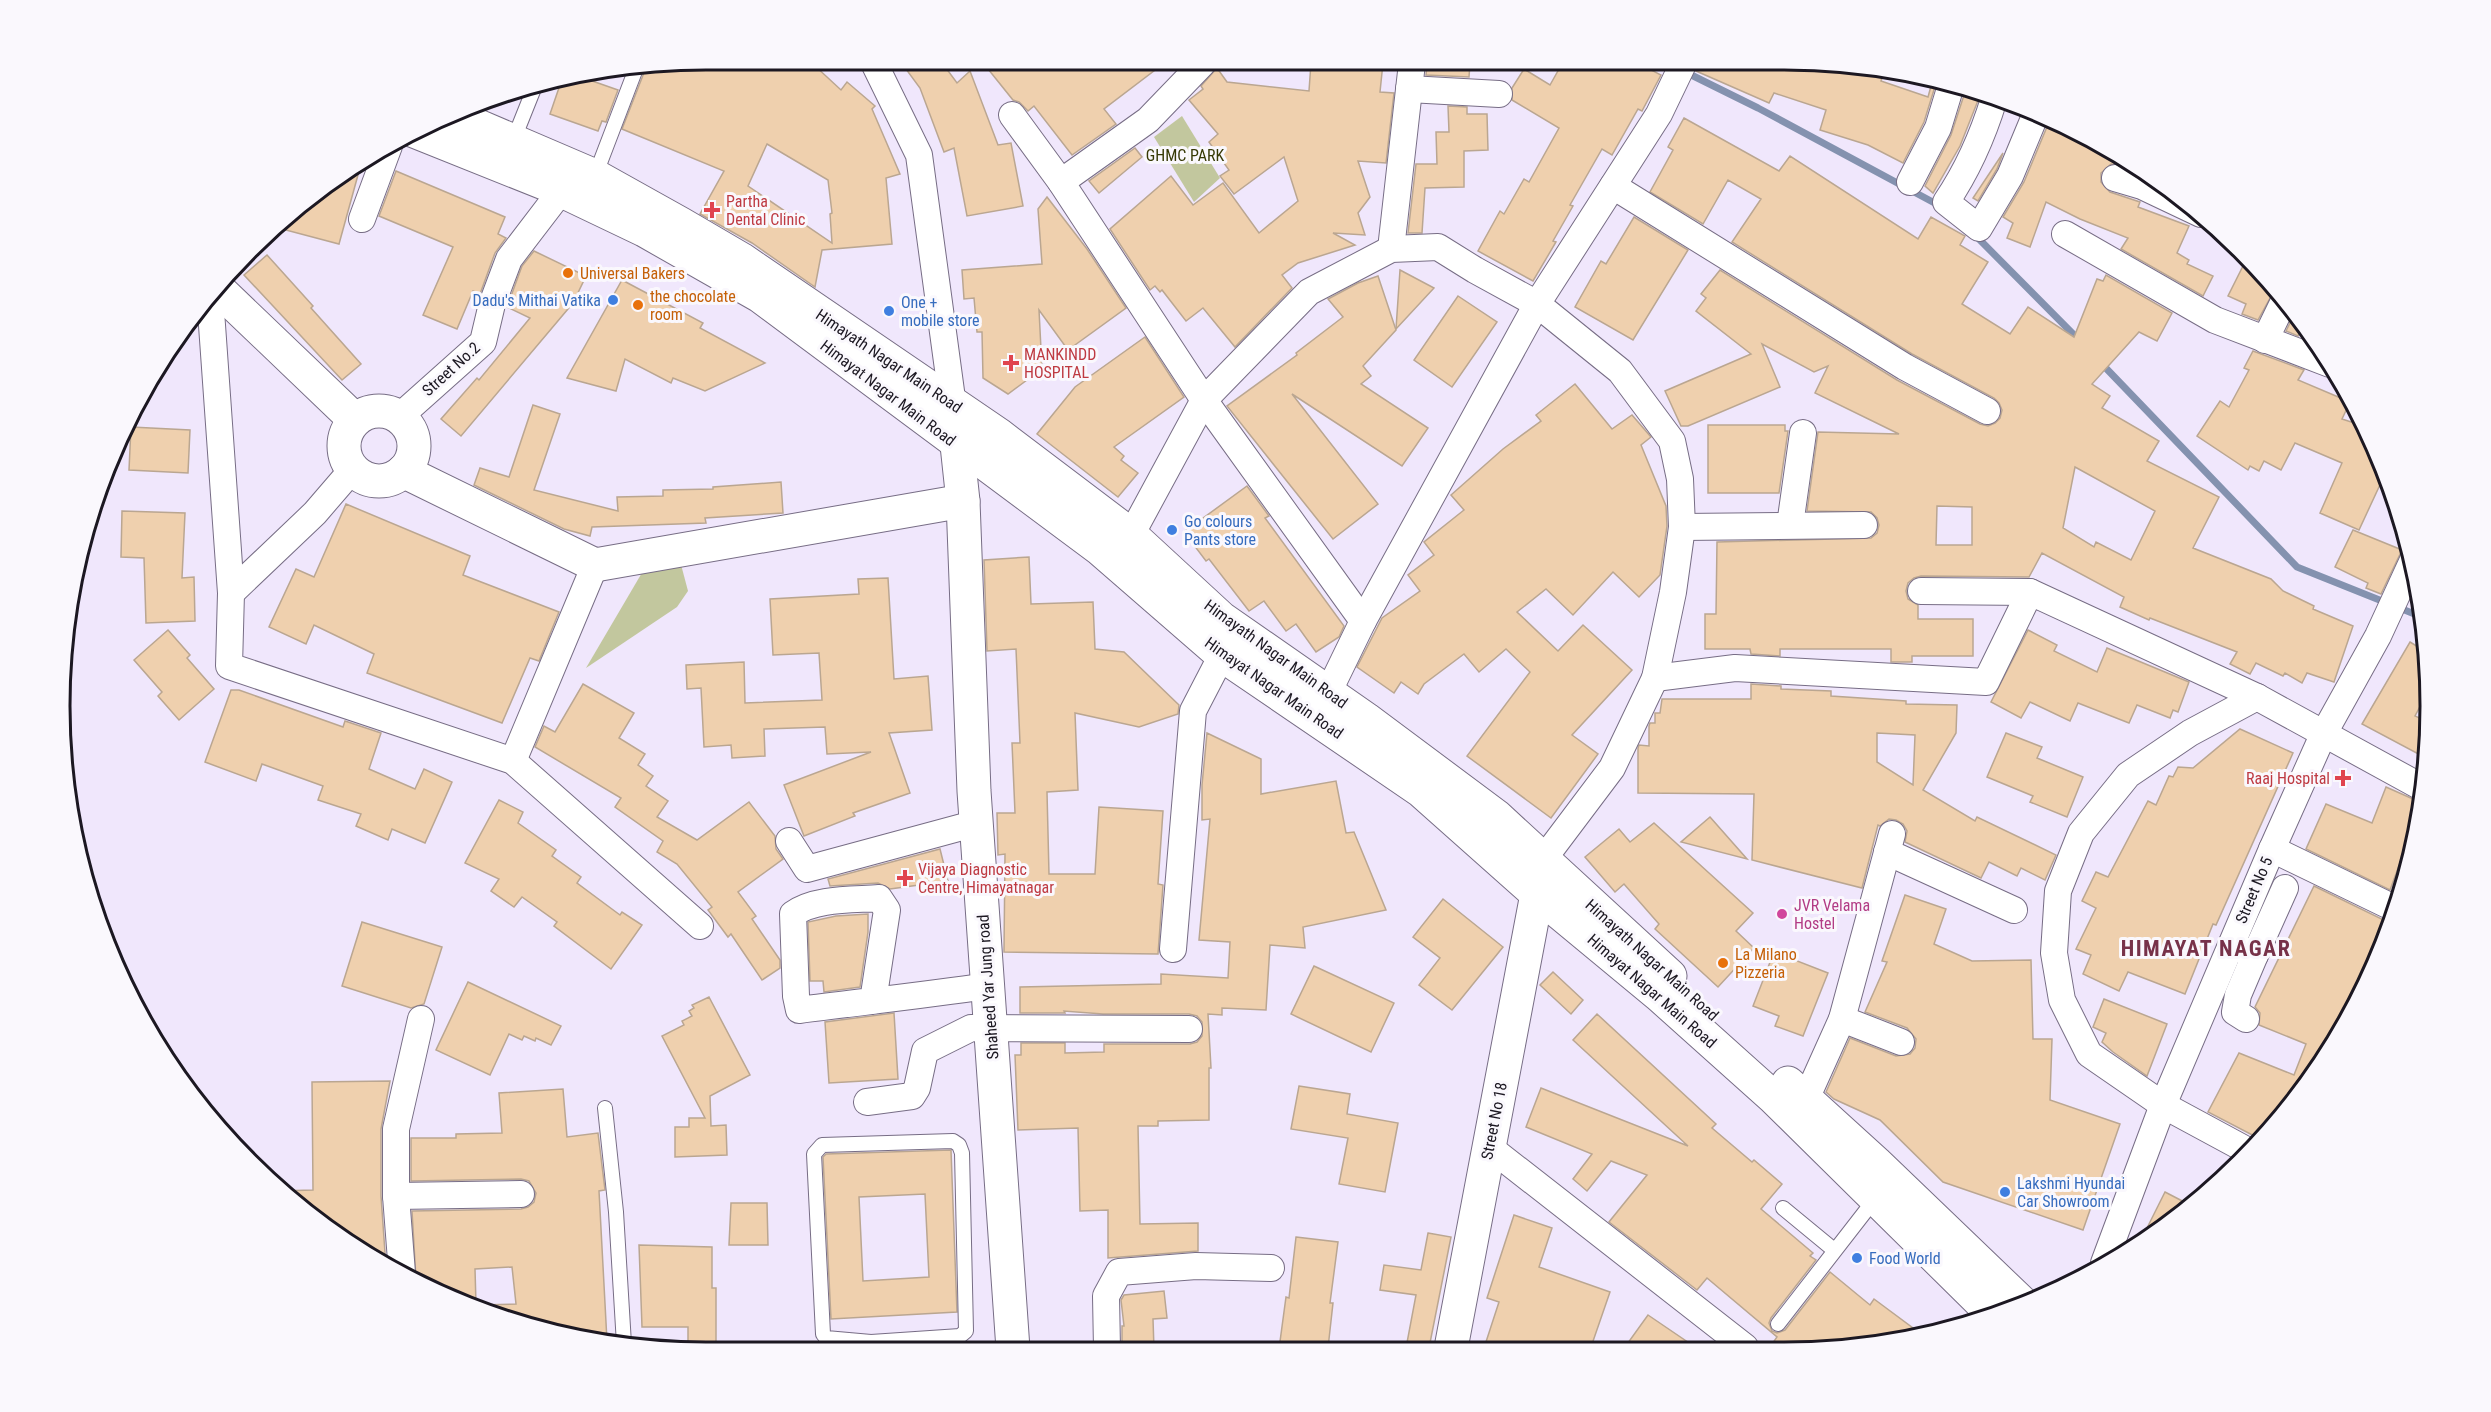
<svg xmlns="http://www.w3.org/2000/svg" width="2491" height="1412" viewBox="0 0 2491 1412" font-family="'Roboto Condensed',sans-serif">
  <rect width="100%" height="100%" fill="#f0e7fc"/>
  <g fill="#c2c79e">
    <path d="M1182,116l38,62 -26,24 -40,-65z"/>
    <path d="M679,557l9,34 -11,16 -91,61 57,-97z"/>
  </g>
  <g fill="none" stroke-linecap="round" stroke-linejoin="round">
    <g stroke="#8492af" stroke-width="7">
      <path d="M1665,62l93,46 184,99"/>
      <path d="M955,64h2"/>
      <path d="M1975,235l106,107"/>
      <path d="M2101,363l196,204 90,36"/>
      <path d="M2397,607l25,10"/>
    </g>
  </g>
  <g fill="#efd0ae" stroke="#baa691" stroke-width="1.5" fill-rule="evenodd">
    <path d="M1827,61l57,10 -3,10 47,16 5,-18 4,1 -13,42 -21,41 -35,-18 -48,-15 6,-20 -52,-17 -5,10 -73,-32 3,-9z"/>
    <path d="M1563,62h73l25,13 -19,36 -4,-2 -26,46 -10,-6 -32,56 3,1 -20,35 3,1 -23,39 -55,-30 22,-40 4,3 20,-35 5,3 30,-54 -47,-28v-12l12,-19 26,16z"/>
    <path d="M1311,63h72l-3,29 14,1 -8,70 -28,-2 12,36 -12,16 7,22 -32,-2 22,12 -57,18 -16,12 10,13 -57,59 -32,-39 -17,13 -24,-31 -2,2 -5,-6 -5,4 -40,-61 61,-53 22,29 30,-22 36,50 39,-32 -14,-44 -50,37 -14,-18 9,-6 -20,-28 9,-8 -29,-34 14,-11 -2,-3 16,-18 10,14 82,9z"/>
    <path d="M1427,63h43l-1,14 -43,-2z"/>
    <path d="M943,64l14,19 13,-12 28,74 13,-2 12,63 -56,10 -13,-68 -10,4 -24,-64 -17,-23z"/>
    <path d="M984,64h179l-59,45 12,15 -44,31 -38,-49 -6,5 -9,-9 -6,-2z"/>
    <path d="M647,65h167l27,25 6,-8 28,24 -3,3 28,65 -14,4 6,66 -70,6 -7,37 -63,-44 -52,-29 24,-43 -102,-42zM767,144l61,36 4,33 -2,1 2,29 -84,-57z"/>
    <path d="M578,76l40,14 -12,32 -4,-1 -4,10 -48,-17 12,-35z"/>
    <path d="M1965,92l14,6 -19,48 -27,47 -8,-7 26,-51z"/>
    <path d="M1448,106l19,1v7h20l1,36 -24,1v36l-39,1 -3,45h-14l8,-69h21l-1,-32h13z"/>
    <path d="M1684,118l95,53 11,-15 128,83 13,-22 34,19 -5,9 28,17 -26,42 48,30 18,-27 46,30 23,-58 6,2 3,-6 66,38 -15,28 -18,-9 -47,52 18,12 -8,12 57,33 -12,20 72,36 -26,51 78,31 12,12 31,15 -1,3 40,17 -19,56 -27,-9 -5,10 -17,-10 -2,3 -27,-13 -6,11 -20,-10 7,-12 -87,-34 -1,2 -29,-13 4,-10 -82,-44 -13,24 -108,-1 -7,2 -6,5 -2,8 2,8 10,6v14h55v37h-61v6h-21v-13h-111v7l-29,-2 -1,-5h-45v-35h11l1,-72 154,-4 6,-5 2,-8 -2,-7 -6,-6 -64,-1 11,-79 81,2 -84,-41 13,-27 -14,6 -52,-28 18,43 -92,39h-7l-16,-35 86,-37 -55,-43 10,-13 -5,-4 19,-24 177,110 83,44 8,2 7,-3 5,-5 2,-8 -3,-7 -5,-5 -82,-44 -180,-112 29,-43 -33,-19 -25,44 -53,-32 23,-42 -5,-3zM2075,467l80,44 -24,49 -35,-18 -2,5 -31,-19zM1937,506l35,1v38h-36z"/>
    <path d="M2049,122l59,25 33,23 -30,-6 -10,9v9l9,10 30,10 -2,5 51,19 -12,27 12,7 -2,4 26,12 -10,20 -82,-47 7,-11 -48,-19 -34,-17 -16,45 -23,-9 6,-15 -10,-6 21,-35z"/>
    <path d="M1135,148l7,9 -43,36 -10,-12z"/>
    <path d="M2003,153l-6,16 -19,32 -5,-3z"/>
    <path d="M361,164l-22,80 -57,-15 3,-11 28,-25z"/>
    <path d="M396,171l109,46 -7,17 8,4 -11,15 -15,41 -7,-3 -16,38 -34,-14 30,-68 -74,-31z"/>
    <path d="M1047,197l40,52 39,59 -58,42 -29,-40 3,59 -34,25 -25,-16 -1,-46h-5l-3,-34 -10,1 -2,-29 80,-6 -4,-55z"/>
    <path d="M1634,217l54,33 -55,90 -58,-33 26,-46 5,3z"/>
    <path d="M534,251l52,25 -13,27 -112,133 -20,-17 36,-41 2,2 51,-62 -23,-11 15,-41z"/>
    <path d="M267,255l46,51 -2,2 50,56 -19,16 -98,-105z"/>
    <path d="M2247,258l28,31 -17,31 -16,-6 4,-10 -18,-8z"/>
    <path d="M1400,270l34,18 -38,41z"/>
    <path d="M1378,276l18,54 -33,36 8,10 -10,8 67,44 -26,38 -110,-72 86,110 -45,35 -106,-133 70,-51 -1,-2 47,-36 -15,-18 30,-16z"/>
    <path d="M622,280l81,43 -3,5 65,35 -60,28 -32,-13 -2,5 -46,-24 -9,32 -49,-13z"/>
    <path d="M1458,296l39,26 -45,65 -38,-27z"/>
    <path d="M2296,311l7,11 -5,14 -12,-5z"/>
    <path d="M1145,337l39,60 -70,50 10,9 -3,4 17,13 -20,24 -81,-63 38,-47z"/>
    <path d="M2253,351l51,19 -6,10 52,22 -8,17 25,8 18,47 -26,56 -39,-17 22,-50 -47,-20 -14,27 -17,-9 -5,10 -9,-5 -2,4 -51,-34 23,-35 9,6 20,-37 -5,-2z"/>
    <path d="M1575,384l37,45 20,-14 19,22 -10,8 25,61 1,20 -7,49 -21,22 -26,-25 -40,43 -27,-26 -29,23 41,39 25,-26 49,45 -60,65 26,19 -47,64 -84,-62 63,-84 -24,-23 -27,23 -15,-18 -40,30 -6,10 -17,-12 -7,11 -37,-26 25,-49 38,-27 -12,-16 26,-20 -10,-13 40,-32 -13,-15 52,-46 38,-28 -5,-6z"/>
    <path d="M533,405l27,9 -26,76 84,21 -1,-14 46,-1v-6l50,-1v-2l68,-5 2,31 -78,5 1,5 -114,4 -2,9 -26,-7 -90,-44 6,-17 29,9z"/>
    <path d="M1708,425h77v6h3l-9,62h-71z"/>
    <path d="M131,427l59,3 -2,43 -59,-3z"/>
    <path d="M1247,486l22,30 -4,2 79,108 -5,11 -23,15 -20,-28 -10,7 -22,-30 -15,10 -40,-52 -3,2 -22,-29z"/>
    <path d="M346,504l124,52 -7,19 96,37 -20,49 -9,-3 -28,65 -135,-50 7,-19 -60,-29 -8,19 -37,-17 27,-58 18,8z"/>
    <path d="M122,511l63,2 -3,65 12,-1 1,44 -49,2 -2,-65 -23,-1z"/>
    <path d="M2353,530l49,20 -21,44 -15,-6 2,-5 -33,-16z"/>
    <path d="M1029,557l2,47 62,-2 2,47 29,3 55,53 -1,9 -39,13 -64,-14 3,77 -31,2 2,82h46l4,-67 64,4 -5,73 5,1 -5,69 -154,-2 1,-98 -7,1 -1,-42h18l-3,-70h8l-4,-94 -29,2 -3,-91z"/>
    <path d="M888,578l6,101 34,-3 4,54 -43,3 21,60 -57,20 2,3 -51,20 -20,-51 87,-33 -44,2 -2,-27 -61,2 1,27 -33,2 -1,-13 -27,2 -3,-59 -14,1 -1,-24 58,-3 1,41 77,-3 -3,-47 -46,2 -3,-56 89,-5 -1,-15z"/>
    <path d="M168,630l22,25 -3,3 27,31 -35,31 -21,-24 4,-4 -28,-32z"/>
    <path d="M2028,630l29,15 -3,6 43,21 10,-24 82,34 -11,30 -5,-2 -3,8 -33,-13 -8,18 -51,-20 -8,18 -40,-19 -9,16 -30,-16z"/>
    <path d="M2410,642l18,11 2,11 -1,26 -14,26 13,6 -2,36 -64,-34z"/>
    <path d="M583,684l51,29 -15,25 26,16 -7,11 15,11 -7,10 22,15 -11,16 40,23 52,-38 26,34 1,13 7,10 -45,33 18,24 -4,3 28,41v8l-18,12 -31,-46 -3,3 -20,-27 4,-3 -35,-43 -20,-12 6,-11 -48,-34 6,-9 -86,-51 9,-21 11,6z"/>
    <path d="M1751,684l30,2v3l50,2v5l75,5v3l51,1 -1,28 -33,57 52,31 2,-4 79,38 -11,25 -24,-12 -4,8 -28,-14 -8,16 -76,-36 2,-11 -4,-7 -7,-4 -7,-1 -9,7 -2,-1 -16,63 -110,-28 2,-66 -116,-1v-45l1,-3 10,1v-20l1,-3h5v-10h5l2,-14h89zM1877,733l38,2 -2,50 -36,-23z"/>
    <path d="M231,690h8l104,37 2,-6 36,12 -12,36 46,20 9,-20 28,13 -27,61 -33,-14 -4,11 -32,-14 5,-12 -43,-14 5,-14 -61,-22 -6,17 -51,-19z"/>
    <path d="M2240,729l53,24 -77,172 -3,-1 -28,70 -57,-22 -9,19 -36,-17 8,-19 -15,-6 20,-41 -14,-7 14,-29 12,5 40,-76 8,4 13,-29 4,1 5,-10 15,1z"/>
    <path d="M1207,733l54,26v35l75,-13 10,52 8,-1 32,78 -83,17 2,21 -35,-3 -4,65 -44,-2v7l-14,-1 3,54h-2v52l-51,1v5h-20l2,98 58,-1v28l-90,7v-48l-28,1 -2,-83 -60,2 -3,-75h6v-12h44v10l39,-1v-8h86l7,-2 5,-6v-14l-5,-6 -8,-2h-86l-39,-3 1,2h-45v-26l141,-3v-10l67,4 2,-36 -31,-2 11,-121 -8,1v-35z"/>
    <path d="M2006,733l36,14 -5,11 46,19 -16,40 -37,-15 3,-6 -46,-19z"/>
    <path d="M2386,787l36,16 -32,87 -84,-41 20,-45 46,19z"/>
    <path d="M499,800l24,12 -5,11 38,27 -4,6 29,21 -4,6 43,32 2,-3 20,13 -31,44 -57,-43 3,-4 -35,-25 -8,10 -23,-16 8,-12 -34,-16z"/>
    <path d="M1710,817l37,42 -66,-17z"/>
    <path d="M1654,823l99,90 -17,18 18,17 -36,39 -63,-58 4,-5 -35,-40 -9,8 -30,-35 34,-28 11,13z"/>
    <path d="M940,849l8,32 -58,8 -12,-6 -48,3 -2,-7z"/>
    <path d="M2314,886l78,38 -48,105 -84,110 -52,-27 31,-59 55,22 12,-31 -47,-19 1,-12 -5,-6z"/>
    <path d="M1905,895l41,14 -12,35 38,17 59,-1 2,79h19l-2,61 70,24 -37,106 -140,-48 -63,-62 -46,-21 -8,-7 24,-54 46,18 14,-2 5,-6 1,-9 -9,-11 -42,-16 22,-50 -5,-1z"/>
    <path d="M1443,899l60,48 -51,63 -33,-25 21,-27 -27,-21z"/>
    <path d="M868,914v18l-8,55 -36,5 -1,-11h-13l-2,-59 28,-6z"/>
    <path d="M362,922l80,25 -18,57 -13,4 -69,-22z"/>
    <path d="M1774,952l54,21 -25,63 -28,-10 4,-10 -26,-10z"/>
    <path d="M1314,966l80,37 -23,49 -80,-38z"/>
    <path d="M1553,972l30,28 -12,14 -31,-29z"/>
    <path d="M468,982l93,44 -10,19 -15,-7 -1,3 -11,-5 -2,4 -13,-6 -19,41 -54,-25z"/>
    <path d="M709,997l41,78 -40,21 1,30 15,-1 1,30 -52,2v-30h14v-9h16l-43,-82 22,-11 -2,-4 10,-5 -3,-5 5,-3 -2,-3z"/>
    <path d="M2104,999l63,25 -20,52 -34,-24 -11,-10 4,-9 -13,-6z"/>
    <path d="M894,1013l4,66 -69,4 -4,-61z"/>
    <path d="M1597,1014l119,110 -4,4 40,34 2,-2 28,24 -21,25 52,44 -3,3 6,4 -45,58 -2,5 3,8 5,2 8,-3 45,-58 40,33 4,-6 47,35 -52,13h-99l7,-10 -70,-59 -10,12 -88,-68 38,-47 -36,-14 -24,30 -14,-12 19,-25 -66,-27 15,-39 147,58 -115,-106z"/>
    <path d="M390,1081l-9,48v67l5,71 -107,-76 34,-1 -1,-108z"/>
    <path d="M1299,1086l51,8 -3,20 51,9 -13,69 -46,-8 9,-46 -57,-9z"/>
    <path d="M563,1089l4,48 31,-4 7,57 -6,1 8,150 -69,-11 -59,-25 37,-1 -4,-37 -37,2 1,35 -60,-25 -4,-68 109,-2 7,-2 6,-5 2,-9 -7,-12 -8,-2 -110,2v-43h45v-4l46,-1 -3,-40z"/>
    <path d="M951,1150l6,162 -126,7 -8,-162 3,-3zM925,1194l4,83 -66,4 -4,-84z"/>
    <path d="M2165,1192l25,13 -52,41z"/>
    <path d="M731,1203h36l1,42h-39z"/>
    <path d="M1514,1215l38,13 -13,39 71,25 -19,55 -107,1 15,-46 -12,-4z"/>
    <path d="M1428,1233l23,4 -22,111h-23l10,-53 -36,-5 4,-25 37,5z"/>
    <path d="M1296,1237l42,5 -8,61h3l-5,45 -49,1 7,-52 3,1z"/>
    <path d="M639,1245l73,2v41h4v62l-28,1v-24h-46z"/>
    <path d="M1164,1291l3,27 -14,1 1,30h-32v-23h2l-3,-26 3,-5z"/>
    <path d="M1648,1315l47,32h-70z"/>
  </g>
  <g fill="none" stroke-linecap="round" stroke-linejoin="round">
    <defs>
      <g id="service">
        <path d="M513,141l22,-55"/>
        <path d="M595,176l42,-110"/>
        <path d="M605,1108l11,104 8,132"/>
        <path d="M953,1141l6,4 3,8 4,178 -6,5 -89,6 -45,-4 -3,-4 -9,-180 8,-9z"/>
        <path d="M1783,1208l51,42"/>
        <path d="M1778,1324l97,-125"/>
      </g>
      <g id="minor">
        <path d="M875,65l44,90 34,251"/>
        <path d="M1409,89l90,5"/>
        <path d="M1994,99c-11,36 -27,72 -48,103l33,26 31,-52 25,-60"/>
        <path d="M1012,115l49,67 143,218 159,221"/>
        <path d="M2115,178l27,8 59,28"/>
        <path d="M1061,182l87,-62 54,-56"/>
        <path d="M1910,182l28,-54 14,-46"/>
        <path d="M1613,186l292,181 82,44"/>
        <path d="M362,219l27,-73"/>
        <path d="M2065,234l150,86 115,44"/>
        <path d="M1391,249l21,-186"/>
        <path d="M210,297l21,296 -2,73 284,95 187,165"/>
        <path d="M2265,340l20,-41"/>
        <path d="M399,417l84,-75 9,-38 17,-45 52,-68"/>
        <path d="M1790,525l13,-92"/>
        <path d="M1682,527l182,-2"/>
        <path d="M1131,535l73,-135 105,-108 82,-43 47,-2 37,23 62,34 83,67 52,70 8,38 2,48 -9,65 -18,86 -43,90 -70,93"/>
        <path d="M1921,591l109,1"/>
        <path d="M231,593l84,-80 37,-43"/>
        <path d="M1655,678l80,-10 251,14 44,-90 227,105 168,92"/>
        <path d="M1328,693l35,-72 174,-317 122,-190 25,-52"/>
        <path d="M513,761l82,-196"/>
        <path d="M789,841l18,28 170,-46"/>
        <path d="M2272,849l126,61"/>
        <path d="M1887,852l127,58"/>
        <path d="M2231,945l24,10 30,-67"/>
        <path d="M1173,949l20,-238 29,-56"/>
        <path d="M873,1001l14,-91 -8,-12c-27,2 -64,0 -86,16l3,82 3,14c63,-8 126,-15 189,-24"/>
        <path d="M1842,1019l59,23"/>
        <path d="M2246,1019l-11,-7 3,-17 17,-40"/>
        <path d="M1806,1099l36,-80 50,-185"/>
        <path d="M867,1102l45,-6 5,-8 8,-37 46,-23 218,1"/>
        <path d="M1489,1147l256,200"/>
        <path d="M2250,1152l-87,-47 -74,-51 -27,-54 -8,-47 4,-62 23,-58 47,-58 62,-42 67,-36"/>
        <path d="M396,1196l125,-2"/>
        <path d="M2104,1263l59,-158 109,-256 51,-114 55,-99 35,-76"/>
        <path d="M402,1273l-6,-77v-67l25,-110"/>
        <path d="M1107,1349l-1,-53 13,-24 77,-6 75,2"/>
      </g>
      <g id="tertiary">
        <path d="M217,288l138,132"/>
        <circle cx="379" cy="446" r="35"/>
        <path d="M957,445l6,56 11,290 39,558"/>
        <path d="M403,471l192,94 368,-64"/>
        <path d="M1451,1348l86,-454"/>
      </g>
      <g id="primary">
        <path d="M450,114l145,62 86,48 60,35 258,176 132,100 90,83 145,101 130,97 174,160"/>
        <path d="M414,131l140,56 90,43 116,66 340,253 122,106 198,135 117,104 122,101 115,103 221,218"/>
        <path d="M1788,1083l88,80 146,140"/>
      </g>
    </defs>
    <use href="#service" stroke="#776d85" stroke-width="16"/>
    <use href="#minor" stroke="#776d85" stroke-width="28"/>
    <use href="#tertiary" stroke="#776d85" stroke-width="35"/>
    <use href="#primary" stroke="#776d85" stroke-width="35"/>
    <use href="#service" stroke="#fff" stroke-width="14"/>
    <use href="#minor" stroke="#fff" stroke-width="26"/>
    <use href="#tertiary" stroke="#fff" stroke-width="33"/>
    <use href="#primary" stroke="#fff" stroke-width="33"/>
  </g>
  <g fill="#e0444e" stroke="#faf8fd" stroke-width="2">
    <path d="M709 201h6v6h6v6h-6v6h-6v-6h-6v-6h6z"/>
    <path d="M1008 354h6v6h6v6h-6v6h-6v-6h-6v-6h6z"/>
    <path d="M2340 769h6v6h6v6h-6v6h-6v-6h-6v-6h6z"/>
    <path d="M902 869h6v6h6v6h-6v6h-6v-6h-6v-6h6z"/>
  </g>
  <g fill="#e8710a" stroke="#faf8fd" stroke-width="2">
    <circle cx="568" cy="273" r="6"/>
    <circle cx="638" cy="305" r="6"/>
    <circle cx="1723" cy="963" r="6"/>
  </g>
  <g fill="#3f7fe0" stroke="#faf8fd" stroke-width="2">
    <circle cx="613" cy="300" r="6"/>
    <circle cx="889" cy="311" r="6"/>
    <circle cx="1172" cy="530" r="6"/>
    <circle cx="2005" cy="1192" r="6"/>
    <circle cx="1857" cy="1258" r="6"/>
  </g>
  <circle fill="#d1479c" stroke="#faf8fd" stroke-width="2" cx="1782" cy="914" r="6"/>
  <g text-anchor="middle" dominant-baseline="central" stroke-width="6" stroke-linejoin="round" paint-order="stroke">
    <g font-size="16" fill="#363905" stroke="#faf8fd">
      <text x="1185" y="155">GHMC PARK</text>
    </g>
    <g font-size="16" fill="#be3a42" stroke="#faf8fd" text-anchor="start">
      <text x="726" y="201">Partha<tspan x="726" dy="18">Dental Clinic</tspan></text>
      <text x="1024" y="354">MANKINDD<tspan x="1024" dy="18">HOSPITAL</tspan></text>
      <text x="2330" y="778" text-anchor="end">Raaj Hospital</text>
      <text x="918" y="869">Vijaya Diagnostic<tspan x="918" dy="18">Centre, Himayatnagar</tspan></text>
    </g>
    <g font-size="16" fill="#c56008" stroke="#faf8fd" text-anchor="start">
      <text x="580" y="273">Universal Bakers</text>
      <text x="650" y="296">the chocolate<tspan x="650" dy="18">room</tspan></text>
      <text x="1735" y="954">La Milano<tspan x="1735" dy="18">Pizzeria</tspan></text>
    </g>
    <g font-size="16" fill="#366cbe" stroke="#faf8fd" text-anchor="start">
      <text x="601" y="300" text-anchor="end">Dadu's Mithai Vatika</text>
      <text x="901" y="302">One +<tspan x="901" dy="18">mobile store</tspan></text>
      <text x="1184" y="521">Go colours<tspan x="1184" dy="18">Pants store</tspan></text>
      <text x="2017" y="1183">Lakshmi Hyundai<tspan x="2017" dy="18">Car Showroom</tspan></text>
      <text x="1869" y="1258">Food World</text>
    </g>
    <g font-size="16" fill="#1c1822" stroke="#faf8fd">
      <text transform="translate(889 361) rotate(34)">Himayath Nagar Main Road</text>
      <text transform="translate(451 369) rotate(-42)">Street No.2</text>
      <text transform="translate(888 393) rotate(37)">Himayat Nagar Main Road</text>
      <text transform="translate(1276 654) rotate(36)">Himayath Nagar Main Road</text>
      <text transform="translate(1274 688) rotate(35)">Himayat Nagar Main Road</text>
      <text transform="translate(2254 890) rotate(-67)">Street No 5</text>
      <text transform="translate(1652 960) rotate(42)">Himayath Nagar Main Road</text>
      <text transform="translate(988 987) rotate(-94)">Shaheed Yar Jung road</text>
      <text transform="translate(1652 991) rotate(41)">Himayat Nagar Main Road</text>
      <text transform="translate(1494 1121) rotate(-79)">Street No 18</text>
    </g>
    <g font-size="16" fill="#b23c85" stroke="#faf8fd" text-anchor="start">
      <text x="1794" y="905">JVR Velama<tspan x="1794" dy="18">Hostel</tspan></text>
    </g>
    <g font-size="22" font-weight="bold" letter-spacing="1.5" fill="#773249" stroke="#faf8fd">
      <text x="2206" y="948">HIMAYAT NAGAR</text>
    </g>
  </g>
  <path d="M0 0H2491V1412H0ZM706 70H1784A636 636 0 0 1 2420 706V706A636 636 0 0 1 1784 1342H706A636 636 0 0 1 70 706V706A636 636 0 0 1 706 70Z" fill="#faf8fd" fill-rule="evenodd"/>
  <path fill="none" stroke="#1c1822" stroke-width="3" d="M706 70H1784A636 636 0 0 1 2420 706V706A636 636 0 0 1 1784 1342H706A636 636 0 0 1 70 706V706A636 636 0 0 1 706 70Z"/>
</svg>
